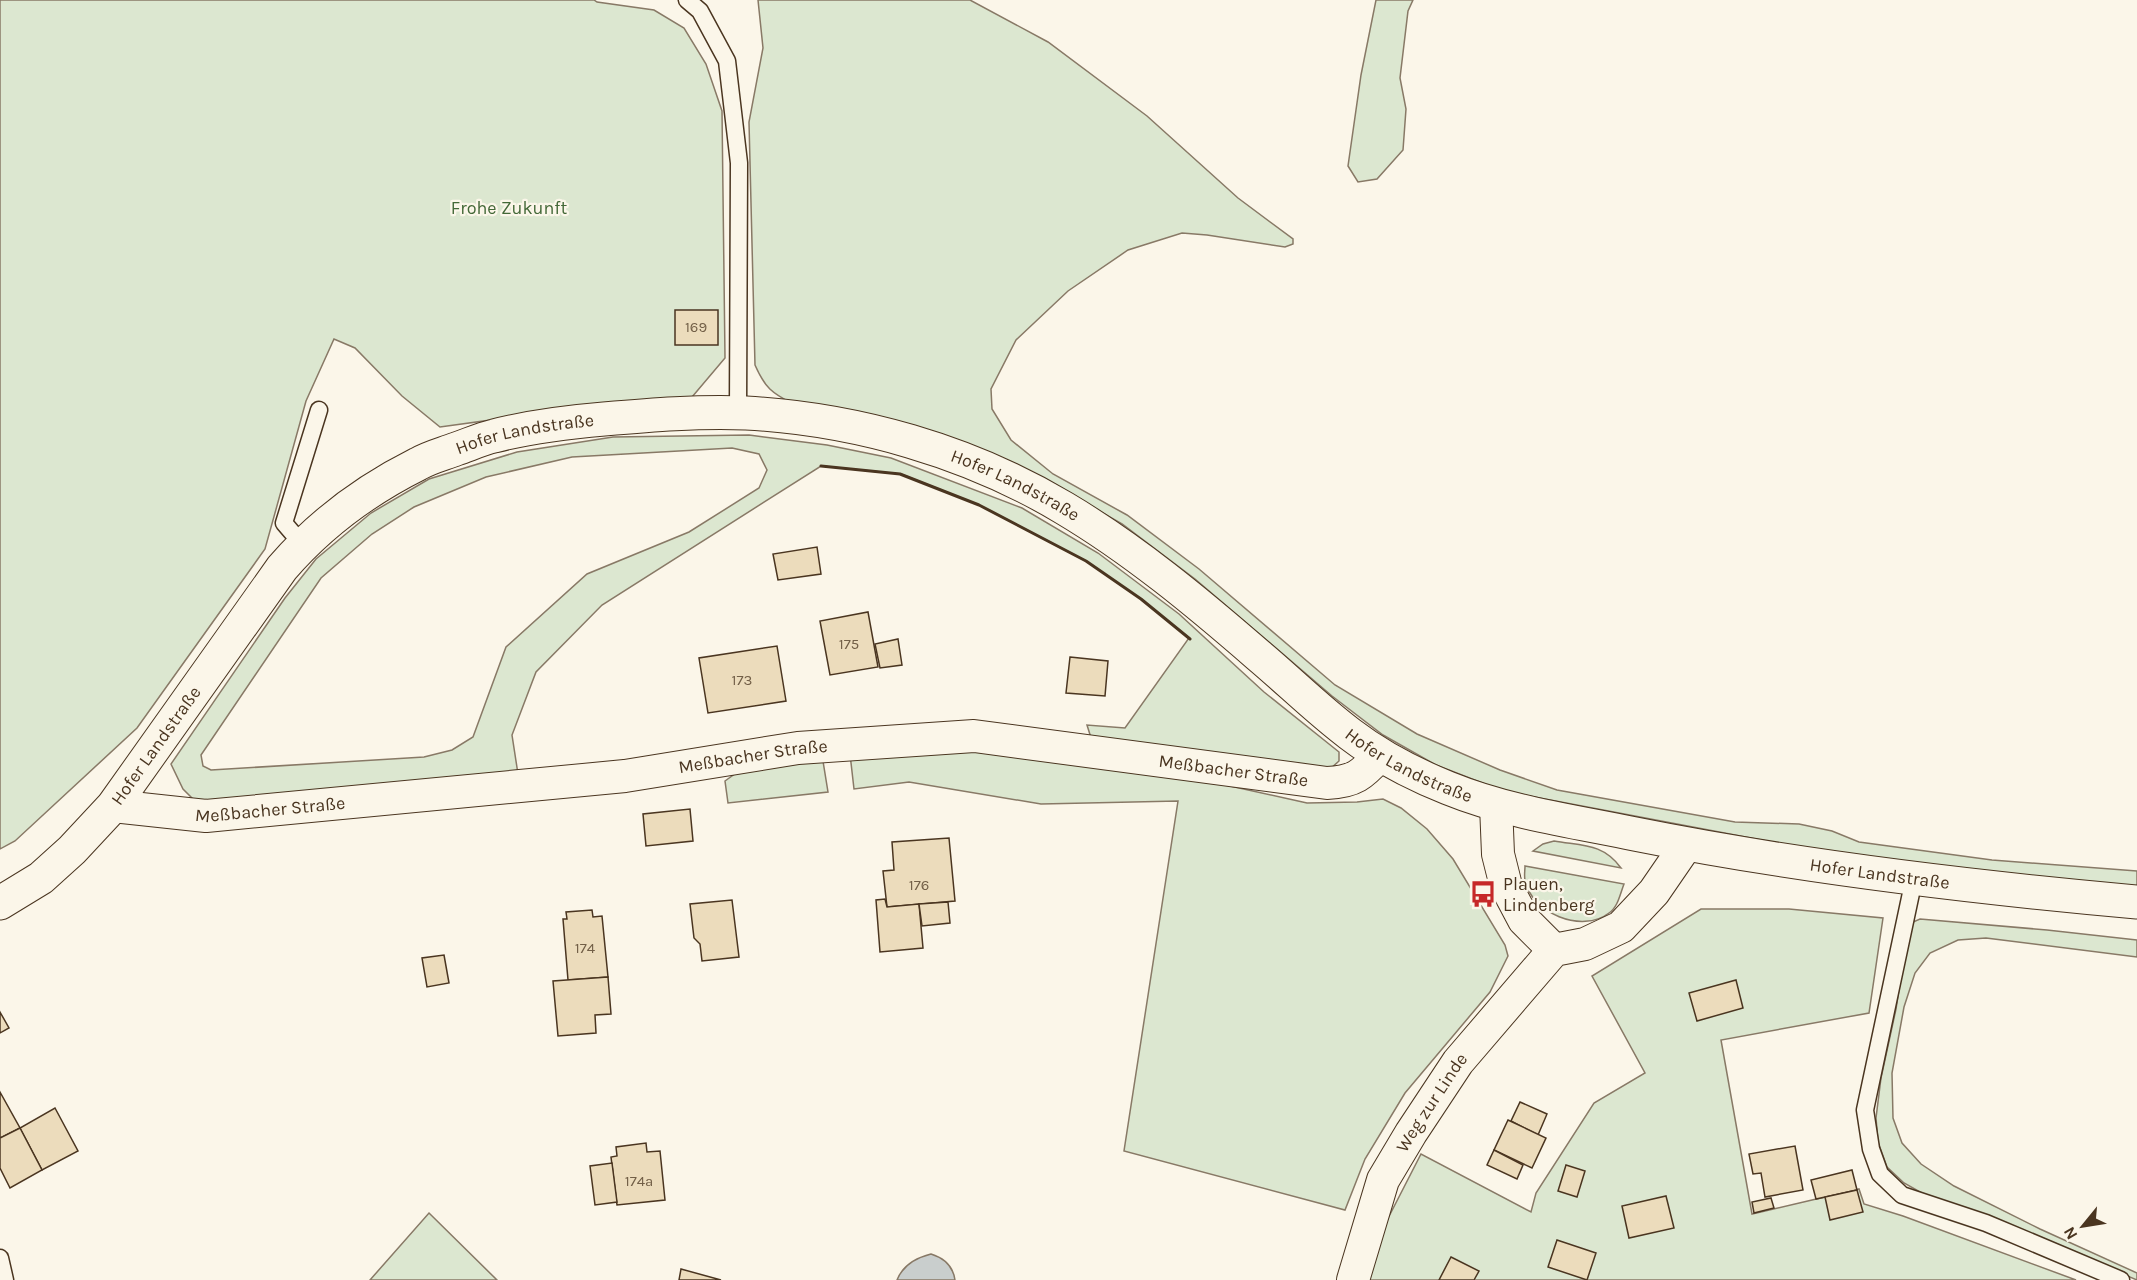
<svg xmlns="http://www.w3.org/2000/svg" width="2137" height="1280" viewBox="0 0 2137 1280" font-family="Karla,sans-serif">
  <rect width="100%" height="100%" fill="#fbf6e9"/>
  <g fill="#dce7d0" stroke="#887966" stroke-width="1.5" fill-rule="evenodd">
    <path d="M0,0h594l3,2 57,8 30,18 22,36 16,47 3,247 -33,39 -121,12 -131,18 -38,-31 -47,-48 -21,-9 -28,62 -41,148 -128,179 -122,113 -15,8z"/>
    <path d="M758,0h212l78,42 99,74 91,82 55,41v5l-8,3 -78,-12 -25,-2 -54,17 -60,41 -52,49 -25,49 1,20 19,31 42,34 74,41 72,54 136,116 82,49 83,36 57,20 178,32 64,2 33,7 27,11 133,18 145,11v16l-221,-23 -123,-18 -290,-55 -67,-26 -53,-30 -51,-39 -137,-117 -73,-55 -82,-47 -247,-73c-21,-11 -28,-16 -38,-39l-6,-243 14,-74z"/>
    <path d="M1376,0h37l-5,11 -8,67 6,31 -3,41 -26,29 -19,3 -10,-16 13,-91z"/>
    <path d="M749,435l78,10 64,13 131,50 76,45 81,61 85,78 75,60v9l-10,9 -237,-29 -5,-16 38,3 64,-90 -48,-39 -55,-38 -107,-56 -78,-31 -80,-8 -219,139 -66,67 -24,63 6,39 -322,28 -13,-13 -12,-25 114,-166 31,-39 55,-46 58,-34 88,-27 96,-15zM732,448l27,6 8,16 -8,18 -70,44 -102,42 -81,73 -33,90 -21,13 -28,7 -213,13 -8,-4 -2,-11 120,-177 51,-44 42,-27 72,-30 86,-20z"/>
    <path d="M971,744l250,40 86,19 50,-1 26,-3 18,9 26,21 26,30 52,86 3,11 -18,36 -85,101 -40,66 -20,51 -221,-59 54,-350 -137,3 -132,-22 -55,7 -4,-35z"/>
    <path d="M822,755l6,37 -100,11 -3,-22 14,-10z"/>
    <path d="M1554,841c28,5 49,2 67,27l-88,-17 10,-7z"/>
    <path d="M1525,866l99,18c-4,10 -6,23 -15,29 -27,21 -78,0 -84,-33 -1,-4 0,-10 0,-14z"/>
    <path d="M1701,909h88l94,9 -14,95 -148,27 31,174 107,-25 5,15 39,12 173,64h-710l16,-50 39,-76 110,58 5,-19 58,-90 51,-30 -53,-97z"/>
    <path d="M1920,919l127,11 90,10v17l-151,-19 -28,2 -28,13 -15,20 -11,34 -12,66 1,45 9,25 19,21 33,22 86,43 97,44v7l-96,-41 -98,-34 -39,-22 -17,-16 -9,-25 -2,-24 5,-40 15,-69 12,-79 5,-8z"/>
    <path d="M429,1213l68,67h-127z"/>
  </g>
  <path fill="#c9cecd" stroke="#887966" stroke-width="1.5" d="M931,1254c13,4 22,12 24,26h-58c6,-15 18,-22 34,-26z"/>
  <g fill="#ecdcbc" stroke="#4a3520" stroke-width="1.5">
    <rect x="675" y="310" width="43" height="35"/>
    <path d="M817,547l4,27 -43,6 -5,-26z"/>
    <path d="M868,612l10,55 -48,8 -10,-54z"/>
    <path d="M898,639l4,26 -22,3 -5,-24z"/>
    <path d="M777,646l9,55 -78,12 -9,-55z"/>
    <path d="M1070,657l38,4 -3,35 -39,-3z"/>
    <path d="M690,809l3,32 -47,5 -3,-32z"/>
    <path d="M949,838l6,63 -68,6 -4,-36 11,-1 -2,-28z"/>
    <path d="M885,899l2,8 32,-3 4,44 -43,4 -4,-52z"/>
    <path d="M732,900l7,57 -37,4 -2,-17 -6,-6 -4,-34z"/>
    <path d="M948,902l2,21 -28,3 -3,-22z"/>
    <path d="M592,910l1,7 9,-1 6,61 -40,3 -5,-61h4l-1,-7z"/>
    <path d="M444,955l5,28 -22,4 -5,-29z"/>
    <path d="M608,977l3,37 -16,1 1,18 -38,3 -5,-55z"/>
    <path d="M1736,980l7,28 -46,13 -8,-28z"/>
    <path d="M0,1012l9,16 -9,5z"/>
    <path d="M0,1092l20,36 -20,10z"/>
    <path d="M1520,1102l27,12 -9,21 -27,-14z"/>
    <path d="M55,1108l23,43 -36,19 -22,-42z"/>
    <path d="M1508,1120l38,18 -14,30 -38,-18z"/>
    <path d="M20,1128l22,42 -32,18 -10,-20v-30z"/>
    <path d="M646,1143l1,9 13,-1 5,49 -48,5 -6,-48 6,-1 -1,-9z"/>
    <path d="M1795,1146l8,44 -38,7 -4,-24 -8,1 -4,-20z"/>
    <path d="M1494,1150l29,15 -6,14 -30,-14z"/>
    <path d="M612,1163l5,39 -22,3 -5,-39z"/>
    <path d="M1566,1165l19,6 -8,26 -19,-6z"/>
    <path d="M1852,1170l5,20 -41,9 -5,-19z"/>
    <path d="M1857,1190l6,22 -33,8 -5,-23z"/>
    <path d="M1666,1196l8,32 -45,10 -7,-32z"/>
    <path d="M1771,1198l3,10 -20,5 -2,-11z"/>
    <path d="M1557,1240l39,13 -9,27 -39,-13z"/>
    <path d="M1451,1257l28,14 -5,9h-35z"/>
    <path d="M681,1269l40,11h-42z"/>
  </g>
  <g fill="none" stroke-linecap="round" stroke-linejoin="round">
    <defs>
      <g id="service">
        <path d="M687,0l13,11 27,50 12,102 -1,250"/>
        <path d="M302,544l-18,-21 35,-113"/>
        <path d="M1914,879l-49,231 6,39 9,25 22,21 84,28 135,57"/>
        <path d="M0,1258l5,22"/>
      </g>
      <g id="minor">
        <path d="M1496,805l2,49 8,32 18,34 30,30"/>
        <path id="s1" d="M113,806l93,10 419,-40 173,-28 176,-12 353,47c27,-1 35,-8 53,-28"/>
        <path id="s2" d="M1353,1280l30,-100 28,-47 47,-71 96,-112 31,-6 36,-17 33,-35 33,-48"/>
      </g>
      <g id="primary">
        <path id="s3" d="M0,903l41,-25 31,-28 41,-44 169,-238c38,-44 84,-78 136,-104 12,-7 25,-10 38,-15 12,-4 25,-10 38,-13 35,-9 74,-14 110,-17 47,-4 95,-8 142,-6 110,6 223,38 318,95 69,41 133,94 194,147 31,26 60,55 92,79 30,23 63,40 98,54 59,24 124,33 187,46 165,33 334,53 502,68"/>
      </g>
    </defs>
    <use href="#service" stroke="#4a3520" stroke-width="19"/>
    <use href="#minor" stroke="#4a3520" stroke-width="34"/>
    <use href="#primary" stroke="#4a3520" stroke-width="35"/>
    <use href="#service" stroke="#fbf6e9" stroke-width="16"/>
    <use href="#minor" stroke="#fbf6e9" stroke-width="32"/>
    <use href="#primary" stroke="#fbf6e9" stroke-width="33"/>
    <path stroke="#4a3520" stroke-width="3" d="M821,466l79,8 79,31 107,56 55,38 49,40"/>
  </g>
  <defs>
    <symbol id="bus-bare" viewBox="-9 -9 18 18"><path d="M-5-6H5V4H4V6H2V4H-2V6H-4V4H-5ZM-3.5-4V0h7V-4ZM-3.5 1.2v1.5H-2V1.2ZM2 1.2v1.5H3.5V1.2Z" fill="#c62828" stroke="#fbf6e9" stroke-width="2.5" paint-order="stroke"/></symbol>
  </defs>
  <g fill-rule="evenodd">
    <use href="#bus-bare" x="1464" y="875" width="38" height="38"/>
  </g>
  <g text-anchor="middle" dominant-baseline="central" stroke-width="4.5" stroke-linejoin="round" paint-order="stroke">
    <g font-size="15" fill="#725f47">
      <text x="696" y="327">169</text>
      <text x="849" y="644">175</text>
      <text x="742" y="680">173</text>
      <text x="919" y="885">176</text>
      <text x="585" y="948">174</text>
      <text x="639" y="1181">174a</text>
    </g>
    <g font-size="18" fill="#436837" stroke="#fbf6e9">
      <text x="509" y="208">Frohe Zukunft</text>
    </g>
    <g font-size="18" fill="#4a3520" stroke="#fbf6e9">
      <text stroke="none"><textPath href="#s3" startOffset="726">Hofer Landstraße</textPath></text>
      <text stroke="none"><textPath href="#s3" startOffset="1230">Hofer Landstraße</textPath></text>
      <text stroke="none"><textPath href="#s3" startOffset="224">Hofer Landstraße</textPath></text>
      <text stroke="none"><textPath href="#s1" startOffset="644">Meßbacher Straße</textPath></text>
      <text stroke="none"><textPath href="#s3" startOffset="1716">Hofer Landstraße</textPath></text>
      <text stroke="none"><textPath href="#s1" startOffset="1128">Meßbacher Straße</textPath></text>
      <text stroke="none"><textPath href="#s1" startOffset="158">Meßbacher Straße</textPath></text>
      <text stroke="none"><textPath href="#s3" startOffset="2202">Hofer Landstraße</textPath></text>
      <text stroke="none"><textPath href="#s2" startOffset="196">Weg zur Linde</textPath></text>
    </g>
    <g font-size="18" fill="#4a3520" stroke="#fbf6e9" text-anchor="start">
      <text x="1503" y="884">Plauen,<tspan x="1503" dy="21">Lindenberg</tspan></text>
    </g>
  </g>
  <g transform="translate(2083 1226) rotate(240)" stroke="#fbf6e9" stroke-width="4.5" paint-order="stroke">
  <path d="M0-4.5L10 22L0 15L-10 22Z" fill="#4a3520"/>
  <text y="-9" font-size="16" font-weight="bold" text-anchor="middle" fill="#4a3520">N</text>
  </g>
</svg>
